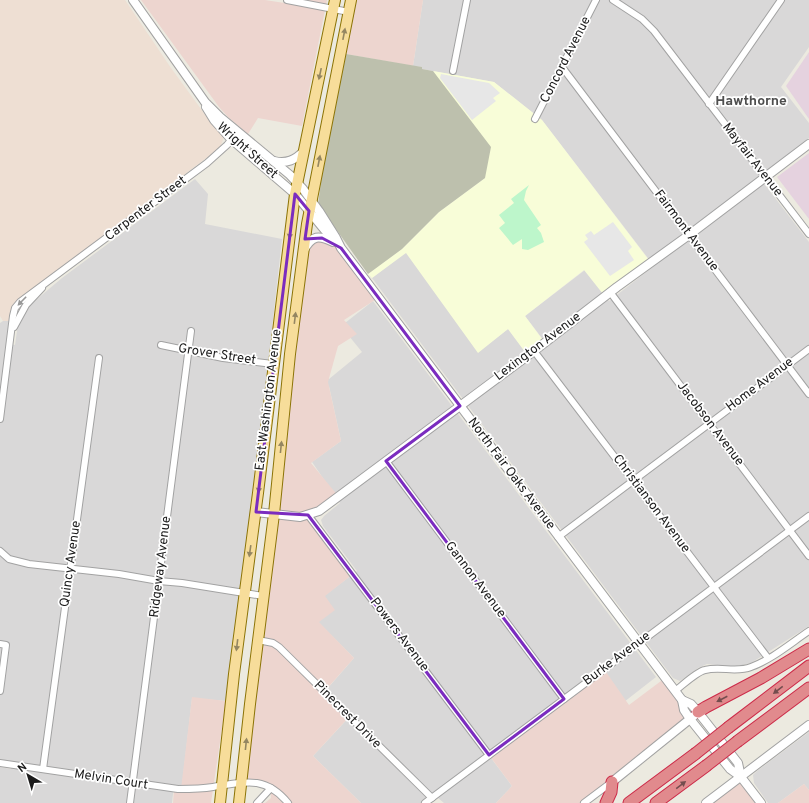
<svg xmlns="http://www.w3.org/2000/svg" width="809" height="803" viewBox="0 0 809 803" font-family="Overpass,sans-serif">
  <rect width="100%" height="100%" fill="#eceae0"/>
  <g fill="#d9d8d8">
    <path d="M423,0h386v47l-28,40 28,36v15l-50,39 50,65v384l-58,37 -18,4 -26,-3 -9,4 -18,13 -7,-3 -301,-400 34,-26 72,100 30,-23 23,30 17,-13 -23,-30 60,-46 24,31 45,-35 -112,-146 -48,-38 -72,-13v-2l-9,-1z"/>
    <path d="M195,179l13,15 -3,30 77,15 -23,206 -33,256 -34,-3 -10,88 -8,-1 -2,18h-172v-36l11,2 1,-7 -12,-3v-436l3,-2h6l-2,22 8,2 3,-21 12,-19 32,-27z"/>
    <path d="M373,301l283,376 -32,25 -25,-33 -121,91 3,5 10,-7 21,28 -16,17h-52l-6,-5 6,-5 -4,-4 -19,14h-60l-48,-47 39,-42 -25,-25 27,-31 -36,-36 6,-26 33,-25 -34,-45 -2,-6 3,-4 16,-13 -28,-41 29,-21 -12,-55 -35,-6 1,-5 34,4 33,-27 -13,-16 -4,-13z"/>
    <path d="M809,732v58l-5,-6 -26,19h-10l-14,-20 -1,-8 4,-4z"/>
  </g>
  <g fill="#edd5cf">
    <path d="M141,0h124l26,4 1,-4h35l-25,126 -44,-8 -10,16 -20,-17 -9,-10z"/>
    <path d="M356,0h67l-10,66 -67,-12z"/>
    <path d="M311,240l25,4 42,54 -34,22 13,14 -19,12 -10,36 13,59 -30,22 28,34 -30,18 44,59 -28,22 10,14 -16,12 35,36 -30,34 25,25 -36,39 48,47h-96l6,-5 -1,-10 -29,-5 63,-532z"/>
    <path d="M604,669l25,36 36,-27 25,41 -106,84h-88l16,-17 -23,-31z"/>
    <path d="M192,697l34,4 -15,102h-38l1,-14h7z"/>
    <path d="M741,777l20,26h-55z"/>
    <path d="M804,784l5,6v13h-31z"/>
  </g>
  <g fill="#e5d2df">
    <path d="M809,52v67l-23,-33z"/>
    <path d="M809,153v66l-32,-42z"/>
  </g>
  <path fill="#f8fdd8" d="M433,71l61,11 48,38 106,139 -45,35 -19,-24 -59,46 17,23 -17,13 -17,-23 -30,24 -72,-100 -34,25 -4,-4 34,-25 37,-37 46,-34 -45,-97z"/>
  <path fill="#eedfd3" d="M0,0h125l46,68 38,52 15,17 -3,8 -4,5 -191,144 -15,18 -2,9h-6l-3,-5z"/>
  <path fill="#bdc0ad" d="M346,54l76,13v2l11,2 58,76 -6,31 -46,34 -37,37 -34,25 -50,-70 4,-29z"/>
  <path fill="#bdf6cb" d="M529,185l-3,6 -2,9 17,25 -4,3 4,5 3,9 -16,8 -6,-1v-10l-9,6 -14,-17 6,-5 -6,-8 15,-12 -3,-4z"/>
  <g fill="#e7e7e7">
    <path d="M441,74l48,9 11,10 -7,5 3,3 -24,19 -32,-42z"/>
    <path d="M613,222l19,25 -4,4 6,9 -24,16 -26,-34 4,-3 -3,-4 6,-4 3,4z"/>
  </g>
  <g fill="none" stroke-linecap="round" stroke-linejoin="round">
    <defs>
      <g id="minor">
        <path d="M287,0l62,12"/>
        <path d="M613,0l29,19 12,12 155,203"/>
        <path d="M562,67l247,327"/>
        <path d="M453,71l14,-71"/>
        <path d="M709,104l72,-104"/>
        <path d="M535,119l61,-119"/>
        <path d="M610,292l199,264"/>
        <path d="M14,327l12,-22 16,-17"/>
        <path d="M161,345l62,13 50,6"/>
        <path d="M534,351l234,307"/>
        <path d="M0,419l13,-103 2,-8 5,-6 187,-139 20,-18 11,-13"/>
        <path d="M386,461l178,238"/>
        <path d="M308,515l181,240"/>
        <path d="M558,537l251,-188"/>
        <path d="M0,551l9,8 20,5 90,10 40,7 23,2 81,13"/>
        <path d="M258,640l15,3 6,4 153,151"/>
        <path d="M0,644l6,1 -6,46"/>
        <path d="M675,691c8,-6 21,-19 30,-21 16,-4 31,3 46,-3 20,-7 40,-24 58,-36"/>
        <path d="M0,763l178,26c12,0 23,0 35,-2 31,-5 52,-12 75,16"/>
        <path d="M43,769l56,-411"/>
        <path d="M130,803l61,-472"/>
        <path d="M257,803l14,-15"/>
        <path d="M425,803l384,-287"/>
        <path d="M584,803l28,-21"/>
      </g>
      <g id="tertiary">
        <path d="M133,0l72,102 15,15 70,58 13,14 16,22 17,27 5,10 19,25 322,427 2,10 6,9 40,50 11,8 20,26"/>
        <path d="M206,107l8,13 17,19 64,55 38,46"/>
        <path d="M274,161c13,3 21,-1 30,-10"/>
        <path d="M304,250c8,-15 15,-15 29,-8"/>
        <path d="M256,512l44,5 19,-6 215,-160 83,-64 72,-52 120,-91"/>
        <path d="M682,700l9,4 7,8 40,51 3,14"/>
        <path d="M612,782l83,-67"/>
        <path d="M706,803l103,-78"/>
      </g>
      <g id="primary">
        <path d="M220,803l14,-129 24,-181 37,-299 40,-194"/>
        <path d="M239,803l11,-99 24,-190 16,-160 17,-130 44,-224"/>
      </g>
      <g id="motorway">
        <path d="M698,712l8,-5 55,-29 48,-29"/>
        <path d="M729,727l80,-61"/>
        <path d="M738,741l71,-53"/>
        <path d="M606,803l5,-11 1,-10"/>
        <path d="M629,803l66,-49"/>
        <path d="M656,803l50,-37"/>
      </g>
    </defs>
    <use href="#minor" stroke="#a2a2a2" stroke-width="8"/>
    <use href="#tertiary" stroke="#a2a2a2" stroke-width="10"/>
    <use href="#primary" stroke="#8b7306" stroke-width="12"/>
    <use href="#motorway" stroke="#cd2b49" stroke-width="13"/>
    <use href="#minor" stroke="#fff" stroke-width="6"/>
    <use href="#tertiary" stroke="#fff" stroke-width="8"/>
    <use href="#primary" stroke="#f7dd9a" stroke-width="10"/>
    <use href="#motorway" stroke="#e18a8d" stroke-width="11"/>
    <defs>
      <g id="motorway-bridge">
        <path d="M695,754l34,-27"/>
        <path d="M706,766l32,-25"/>
      </g>
    </defs>
    <use href="#motorway-bridge" stroke="#cd2b49" stroke-width="13" stroke-linecap="butt"/>
    <use href="#motorway-bridge" stroke="#e18a8d" stroke-width="11"/>
  </g>
  <defs><path id="oneway-solid" d="M-6-.8H1V-3.2L6.5 0L1 3.2V.8H-6Z"/></defs>
  <g fill="#948661">
    <use href="#oneway-solid" transform="translate(344 34) rotate(-79)"/>
    <use href="#oneway-solid" transform="translate(320 74) rotate(102)"/>
    <use href="#oneway-solid" transform="translate(319 161) rotate(-79)"/>
    <use href="#oneway-solid" transform="translate(290 233) rotate(97)"/>
    <use href="#oneway-solid" transform="translate(295 318) rotate(-83)"/>
    <use href="#oneway-solid" transform="translate(281 447) rotate(-84)"/>
    <use href="#oneway-solid" transform="translate(259 487) rotate(97)"/>
    <use href="#oneway-solid" transform="translate(250 551) rotate(98)"/>
    <use href="#oneway-solid" transform="translate(237 645) rotate(97)"/>
    <use href="#oneway-solid" transform="translate(246 744) rotate(-84)"/>
  </g>
  <use fill="#989898" href="#oneway-solid" transform="translate(22 301) rotate(134)"/>
  <g fill="#744d4e">
    <use href="#oneway-solid" transform="translate(778 690) rotate(142)"/>
    <use href="#oneway-solid" transform="translate(722 699) rotate(153)"/>
    <use href="#oneway-solid" transform="translate(681 785) rotate(-37)"/>
  </g>
  <path fill="none" stroke="#7b2cbf" stroke-width="3" stroke-linejoin="round" d="M295,194l14,17 -4,28 17,-1 19,10 119,158 -74,55 178,238 -75,56 -181,-240 -52,-3z"/>
  <g text-anchor="middle" dominant-baseline="central" stroke-width="3.5" stroke-linejoin="round" paint-order="stroke">
    <g font-size="13" fill="#1b1b1b" stroke="#fff">
      <text transform="translate(566 60) rotate(-63)">Concord Avenue</text>
      <text transform="translate(247 151) rotate(42)">Wright Street</text>
      <text transform="translate(752 160) rotate(52)">Mayfair Avenue</text>
      <text transform="translate(146 209) rotate(-37)">Carpenter Street</text>
      <text transform="translate(686 231) rotate(53)">Fairmont Avenue</text>
      <text transform="translate(538 347) rotate(-37)">Lexington Avenue</text>
      <text transform="translate(217 355) rotate(9)">Grover Street</text>
      <text transform="translate(760 385) rotate(-37)">Home Avenue</text>
      <text transform="translate(269 400) rotate(-83)">East Washington Avenue</text>
      <text transform="translate(710 424) rotate(53)">Jacobson Avenue</text>
      <text transform="translate(511 474) rotate(53)">North Fair Oaks Avenue</text>
      <text transform="translate(651 504) rotate(53)">Christianson Avenue</text>
      <text transform="translate(71 564) rotate(-82)">Quincy Avenue</text>
      <text transform="translate(161 567) rotate(-83)">Ridgeway Avenue</text>
      <text transform="translate(475 580) rotate(53)">Gannon Avenue</text>
      <text transform="translate(399 635) rotate(53)">Powers Avenue</text>
      <text transform="translate(617 659) rotate(-37)">Burke Avenue</text>
      <text transform="translate(347 715) rotate(45)">Pinecrest Drive</text>
      <text transform="translate(111 780) rotate(9)">Melvin Court</text>
    </g>
    <g font-size="14" font-weight="bold" fill="#4e4e4e" stroke="#fff">
      <text x="751" y="101">Hawthorne</text>
    </g>
  </g>
  <g transform="translate(28 775) rotate(322)" stroke="#ffffff" stroke-width="3" paint-order="stroke">
  <path d="M0-3L7 15L0 10L-7 15Z" fill="#1b1b1b"/>
  <text y="-6" font-size="11" font-weight="bold" text-anchor="middle" fill="#1b1b1b">N</text>
  </g>
</svg>
